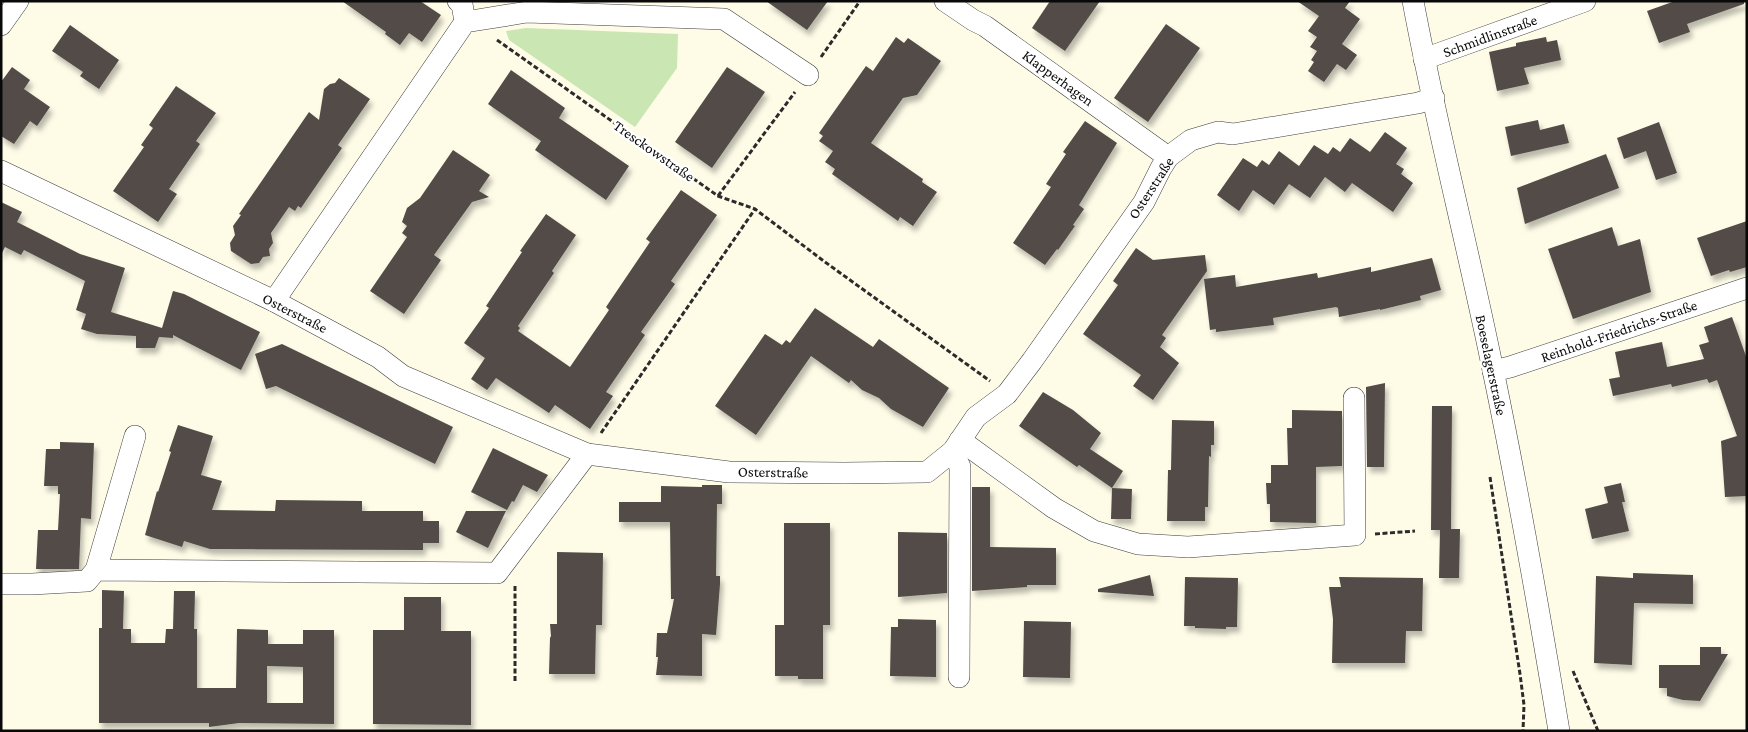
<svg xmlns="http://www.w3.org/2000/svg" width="1748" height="732" viewBox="0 0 1748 732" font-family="'Crimson Pro',serif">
  <defs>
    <filter id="shadow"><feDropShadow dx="3" dy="5.5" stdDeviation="2.5" flood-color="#0004"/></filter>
  </defs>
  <rect width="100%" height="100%" fill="#fefbe7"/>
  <path fill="#c9e6b3" d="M526,28l152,6 -1,34 -42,59 -126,-87 -3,-9z"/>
  <g fill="#524c46" fill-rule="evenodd" filter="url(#shadow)">
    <path d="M342,1h78l21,14 -19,27 -13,-9 -9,12 -15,-11 1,-2z"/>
    <path d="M766,1h62l-21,29z"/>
    <path d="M1050,1h50l-35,50 -33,-23z"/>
    <path d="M1297,1h53l-5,7 15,11 -18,25 15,11 -11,15 -9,-6 -13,18 -16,-11 6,-9 -3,-2 6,-9 -7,-4 7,-10 -9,-6 11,-15z"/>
    <path d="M1675,1h69v3l-57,20 3,8 -31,11 -12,-32z"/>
    <path d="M1166,24l34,24 -52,74 -34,-24z"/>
    <path d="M70,25l49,35 -20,29 -19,-13 3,-4 -31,-21z"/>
    <path d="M896,37l8,6 4,-5 33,23 -24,34 -14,3 -32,45 52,36 -1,3 15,10 -24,34 -13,-9 -2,4 -66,-47 3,-5 -10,-7 8,-11 -14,-10 4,-5 -4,-3 47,-67 7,5z"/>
    <path d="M1546,37l1,5 10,-2 4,20 -37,8 5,16 -32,7 -8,-39 27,-6v-3z"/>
    <path d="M12,67l18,13 -6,9 26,18 -13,19 -7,-5 -16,23 -13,-8v-54z"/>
    <path d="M727,67l38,25 -53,76 -37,-26z"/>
    <path d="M511,70l54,38 -6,10 70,48 -23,34 -71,-50 6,-9 -53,-37z"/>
    <path d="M339,78l31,21 -32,46 4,3 -41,60 -3,-2 -3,5 -6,-4 -18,26 2,10 -4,6 1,7 -7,1 -4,6 -8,1 -20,-13 -1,-8 5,-8 -2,-9 8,-11 -2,-1 70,-102 10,8 5,-31 6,-5 5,-1z"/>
    <path d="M176,86l40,27 -20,28 4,3 -31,45 8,5 -19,28 -45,-31 31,-44 -3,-2 12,-17 -4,-3z"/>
    <path d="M1538,120l2,10 24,-6 5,19 -58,13 -6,-29z"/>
    <path d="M1085,121l32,22 -38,62 5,4 -11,16 2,1 -17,24 -1,-1 -12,16 -32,-22 38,-56 -5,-3 20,-30 -3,-2z"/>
    <path d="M1659,122l18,51 -21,7 -10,-29 -22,8 -7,-21z"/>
    <path d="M1385,132l22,16 -11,16 8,5 -3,5 12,9 -20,29 -41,-29 -7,9 -20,-15 -15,21 -21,-14 -15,21 -21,-15 -14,21 -22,-16 26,-37 14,9 5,-7 7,5 10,-14 20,15 15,-21 14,9 5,-7 7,5 10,-14 20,14z"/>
    <path d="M453,150l37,25 -11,16 10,6 -17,5 -38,53 7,5 -37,54 -34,-23 37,-54 -5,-4 5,-7 -5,-4 5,-14 13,-10z"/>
    <path d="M1606,154l13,34 -94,36 -8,-36z"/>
    <path d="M681,190l36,25 -46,66 4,3 -34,48 4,3 -39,57 7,4 -23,33 -35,-24 -6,8 -53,-35 -9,12 -16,-11 14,-21 -21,-15 25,-35 -3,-2 36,-54 -2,-1 26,-37 30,21 -24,36 2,2 -36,53 2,2 -2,3 52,36 39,-57 -3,-3 44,-65 -4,-3z"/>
    <path d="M1,202l21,10 -5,10 63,32 45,14 -14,44 51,16 11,-37 11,3 76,38 -19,38 -68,-35v3l-14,-1 -4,11h-19v-12l-39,-2 -16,-5 5,-15 -10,-4 9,-29 -61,-31 -3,5 -16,-8 -4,8z"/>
    <path d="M1747,221v46l-17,5 -1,-2 -18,6 -14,-38z"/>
    <path d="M1612,227l6,19 22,-7 11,53 -78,27 -25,-70z"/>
    <path d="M1136,248l17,12 52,-5 2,16 -45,64 4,3 -6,9 19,16 -26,37 -20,-14 8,-11 -58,-41 35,-49 -5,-4z"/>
    <path d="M1432,258l9,32 -21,6 1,4 -41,10v-1l-41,8 -1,-9 -2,-1 -63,11 1,7 -58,7v-3l-6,1 -6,-51 31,-4 1,12 81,-14 1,5 53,-11v5z"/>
    <path d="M815,308l58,39 6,-8 70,49 -26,39 -32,-18 -12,-11 -17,-8 -11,-10 -2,3 -38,-27 -55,79 -41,-29 50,-72 17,11 4,-5 4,3z"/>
    <path d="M1732,317l15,42v137l-22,1 -4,-56 16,-5 -20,-56 -8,3 -2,-4 -35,8 -1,-3 -58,12 -4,-17 11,-2 -5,-25 47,-10 5,25 37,-8 -5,-14 10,-3 -5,-15z"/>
    <path d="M282,344l171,83 -18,37 -159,-78 -10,3 -11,-35z"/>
    <path d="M1385,383l-1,84h-17l-1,-80z"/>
    <path d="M1043,392l30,18 28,23 -11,16 33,22 -11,17 -33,-23 -2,2 -58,-41z"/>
    <path d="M1432,406h20l-1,123h9l-1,49h-20l1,-48h-9z"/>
    <path d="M1292,410l50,1v55l-26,1v56l-46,-1v-18h-3l-1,-21h5v-18h17l-1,-37h5z"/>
    <path d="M1172,420l42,1v24h-3v12l-2,-1 -1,51h-3v14h-38l1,-51h3z"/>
    <path d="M178,425l35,11 -12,39 21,6 -10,29 63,1 1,-11 86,1v10h61v10h16v22h-16v7l-213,-1 -26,-8 -2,6 -37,-12 12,-44 1,1 13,-40 -2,-1z"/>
    <path d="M60,442l34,1 -3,76 -10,-1 -2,51h-43l2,-39h20l2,-36h-2v-8h-14l2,-37h14z"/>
    <path d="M493,448l55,27 -11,17 -14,-7 -9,17 -2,-1 -5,9 -36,-18z"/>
    <path d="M1621,483l4,19h-3l7,29 -37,8 -7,-30 23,-6 -4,-16z"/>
    <path d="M702,485h20v19h-5l-1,72h4v8l-4,51 -14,-1v42l-46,-1 2,-18h-2l1,-24h10l7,-34h-3l-1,-77h-51v-20h42v-16l41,1z"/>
    <path d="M972,487h18v60l66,1v37h-29v2l-55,4z"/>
    <path d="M1112,488l20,1 -1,30h-20z"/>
    <path d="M466,511h40l-18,37 -32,-16z"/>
    <path d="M784,523h46v102h-7v54h-25v-3h-23v-51h9z"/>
    <path d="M898,532l49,1v60l-49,4z"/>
    <path d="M557,552l46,1 -1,72h-6l-1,49h-46l1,-36 1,-2 -1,-12h7z"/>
    <path d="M1633,573l60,2v29l-59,-1 -2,62 -38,-2 2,-87 37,2z"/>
    <path d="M1150,575l4,21 -56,-4v-3z"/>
    <path d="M1185,577l53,1 -1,49h-11v2l-31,-1v-2h-11z"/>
    <path d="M1339,577l84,1 -1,53h-16l-1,32h-73l1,-44 -4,-32h12z"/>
    <path d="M102,590l22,1 -1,38h8v14h34l1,-14h7l1,-38h21l-1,38h3v59h39l1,-59 31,1v14h35v-14h31v94l-95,-1 -30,4v-4h-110v-95h3zM267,666l36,1v36h-36z"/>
    <path d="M404,597h37v34h30v94l-98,-1v-94h31z"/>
    <path d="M898,619l38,1v57l-46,-1 1,-49h7z"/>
    <path d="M1024,621l47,1 -1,56 -47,-1z"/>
    <path d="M1700,647h21v7h7l-28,47 -17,-1 -16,-4v-8h-8v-23h41z"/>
  </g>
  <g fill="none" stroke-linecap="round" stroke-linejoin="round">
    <defs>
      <g id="minor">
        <path d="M458,1l4,3 3,18"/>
        <path d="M945,1l28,19 12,6 183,131"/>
        <path d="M1413,1c23,124 55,246 80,369 25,120 46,240 66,361"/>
        <path d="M1,25l17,-24"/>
        <path d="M1424,59l161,-58"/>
        <path d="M1,171l273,130 104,56 25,19 184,78 142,18 115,1 83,-1 26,-21 23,-34 31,-23 25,-33 112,-159 17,-34 7,-11 23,-17 27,-8 15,2 185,-31 16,-5"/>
        <path d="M274,301l191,-279 62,-10 197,7 84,56"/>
        <path d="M1493,371l17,-4 237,-79"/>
        <path d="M960,440l94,68 40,23 44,13 50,3 167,-12 -1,-137"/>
        <path d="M953,451l7,16 -1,210"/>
        <path d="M96,570l39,-134"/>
        <path d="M1,584h31l55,-3 9,-11 401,3 90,-119"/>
      </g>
    </defs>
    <use href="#minor" stroke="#3c3c3c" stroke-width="22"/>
    <g stroke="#2b2b2b" stroke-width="3" stroke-dasharray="5 2.5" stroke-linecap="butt">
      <path d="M497,40l221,156 37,13 70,53 165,119"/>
      <path d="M821,57l39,-56"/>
      <path d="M718,196l77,-104"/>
      <path d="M601,433l154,-224"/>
      <path d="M1490,477l30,197 4,31 -1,26"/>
      <path d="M1375,534l40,-3"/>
      <path d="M515,586v97"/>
      <path d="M1573,671l25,60"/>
    </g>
    <use href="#minor" stroke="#fff" stroke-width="21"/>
  </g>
  <g text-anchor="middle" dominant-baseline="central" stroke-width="5" stroke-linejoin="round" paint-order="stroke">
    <g font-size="15" fill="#090909" stroke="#fff">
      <text transform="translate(1490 36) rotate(-20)">Schmidlinstraße</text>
      <text transform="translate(1058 78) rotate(36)">Klapperhagen</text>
      <text transform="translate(654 151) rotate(35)">Tresckowstraße</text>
      <text transform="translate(1151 188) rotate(-57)">Osterstraße</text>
      <text transform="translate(295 313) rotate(27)">Osterstraße</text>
      <text transform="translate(1619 331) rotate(-19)">Reinhold-Friedrichs-Straße</text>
      <text transform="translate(1491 365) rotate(78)">Boeselagerstraße</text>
      <text transform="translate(773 472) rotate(1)">Osterstraße</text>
    </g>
  </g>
  <rect width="1748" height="732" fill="none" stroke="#090909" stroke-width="5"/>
</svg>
